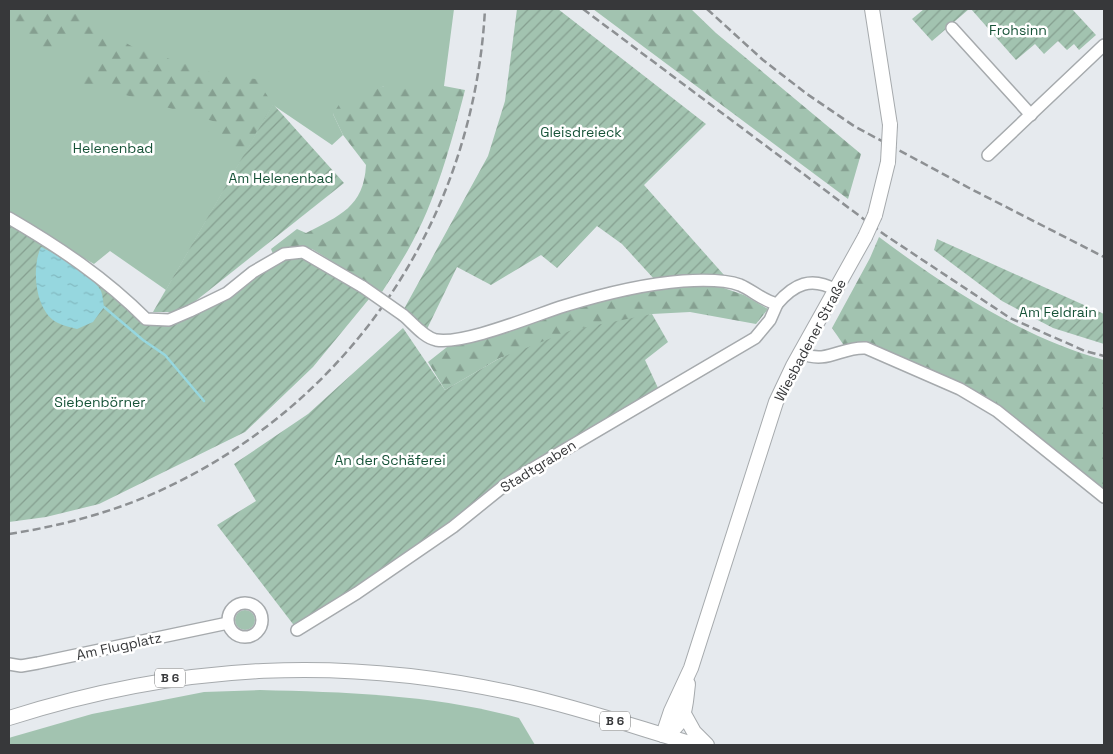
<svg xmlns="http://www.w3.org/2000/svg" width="1113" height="754" viewBox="0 0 1113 754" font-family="'Space Grotesk',sans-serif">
  <defs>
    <pattern id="forest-firs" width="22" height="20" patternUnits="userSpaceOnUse" patternTransform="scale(1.25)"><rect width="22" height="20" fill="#a2c3b0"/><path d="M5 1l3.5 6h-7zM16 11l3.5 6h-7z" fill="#859f90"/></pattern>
    <pattern id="garden-furrows" width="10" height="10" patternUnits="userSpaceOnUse" patternTransform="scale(1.25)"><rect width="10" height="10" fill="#a2c3b0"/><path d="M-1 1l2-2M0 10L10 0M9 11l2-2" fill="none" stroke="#859f90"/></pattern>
    <pattern id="water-ripples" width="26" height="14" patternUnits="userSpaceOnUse" patternTransform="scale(1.25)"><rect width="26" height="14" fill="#96d7df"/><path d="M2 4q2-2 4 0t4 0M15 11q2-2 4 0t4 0" fill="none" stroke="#82b9c0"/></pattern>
  </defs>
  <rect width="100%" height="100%" fill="#e6eaee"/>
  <g fill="#a2c3b0">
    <path d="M9,9h445l-10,77h-60l-51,28 10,21 -11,10 -59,-40 -107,185 -56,-39 -16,13 -85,-49z"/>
    <circle cx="245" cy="620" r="10"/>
    <path d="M260,690c86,2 176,5 259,28l16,27h-526v-7l3,-1 80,-23 112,-22z"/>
  </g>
  <g fill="url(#forest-firs)">
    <path d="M9,9h58l66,38 89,29 34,3 17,25 -30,51 -19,-6 -8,-27 -117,-35 -15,-3 -3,-13 19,-5 -5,-18 -25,-15 -19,22 -42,-25z"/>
    <path d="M593,9h98l25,24 145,121 -13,45z"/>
    <path d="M384,86h60l21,4c-14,54 -29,111 -57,160 -8,14 -17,28 -26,42l-70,-43 -20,-2 -19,7 -2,-5 26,-20 9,4c33,-17 58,-26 60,-68l-23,-30 -10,-21 7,-11z"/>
    <path d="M879,237c67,50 144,101 225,123v129l-105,-81 -122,-61 -15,-5 -17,5 -13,-19 38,-70z"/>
    <path d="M676,286l45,1 23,8 24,14 -12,15 -66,-12 -38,2 -152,44 -55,32 -17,-28 19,-15 187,-55z"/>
  </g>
  <g fill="url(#garden-furrows)">
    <path d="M517,9h41l148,115 -62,61 80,90 -69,5 -33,-36 -25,-18 -40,42 -16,-13 -50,30 -34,-18 -30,62 -23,-20 84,-153 17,-55z"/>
    <path d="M924,9h45l-37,32 -20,-22z"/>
    <path d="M971,9h101l24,26 -17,15 -5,-6 -7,6 -9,-9 -14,13 -9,-10 -19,16z"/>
    <path d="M273,104l71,79 -156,124 -17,5h-18z"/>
    <path d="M9,223l81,50 56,49 27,1 111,-69 19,-2 54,37 12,10 -56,68 -68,65 -146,72 -53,13 -37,5z"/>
    <path d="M937,239l167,75v30l-51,-16 -51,-27 -68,-51z"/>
    <path d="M652,314l16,28 -23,18 14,30 -363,238 -79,-103 39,-24 -22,-37 74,-50 95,-86 42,62 55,-32 72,-28z"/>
  </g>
  <path fill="url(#water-ripples)" d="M41,247c15,7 53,29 60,44 2,5 2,11 3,16l-11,15 -16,7c-6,-2 -13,-3 -19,-6 -23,-11 -27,-55 -17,-76z"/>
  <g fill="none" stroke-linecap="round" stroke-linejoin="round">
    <path stroke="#96d7df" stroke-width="2.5" d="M104,307l39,33 22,15 39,46"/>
    <defs>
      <g id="minor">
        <path d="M952,28l79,87"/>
        <path d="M988,155l116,-110"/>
        <path d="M9,218c50,29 96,60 137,101l23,1 21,-9 37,-18 26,-21 31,-18 19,-2 60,35"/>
        <path d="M403,315c10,8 20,22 33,25 28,5 99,-25 128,-34 39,-12 79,-22 119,-25 17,-1 41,-2 57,4 12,5 23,16 37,19 17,-20 34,-28 59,-14"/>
        <path d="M801,353c26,12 41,-7 65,-5l94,41 37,22 107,86"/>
        <circle cx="245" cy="620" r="17"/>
        <path d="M297,630l60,-37 96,-66 52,-42 250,-147 15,-18 7,-16"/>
        <path d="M9,664l12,2 17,-3 190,-40"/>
      </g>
      <g id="major">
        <path d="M872,9l18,116"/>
        <path d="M875,215l13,-53"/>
        <path d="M684,714l10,18 13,13"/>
        <path d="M9,718c173,-55 335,-63 513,-23 59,13 116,33 174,50"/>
        <path d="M663,735l8,-24 20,-43 85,-266 17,-36 72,-129"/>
        <path d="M663,735c24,-10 22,-28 25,-51"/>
      </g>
    </defs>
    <use href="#minor" stroke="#a6aaad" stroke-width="14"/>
    <use href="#major" stroke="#a6aaad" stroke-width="16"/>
    <use href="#minor" stroke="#fff" stroke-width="11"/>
    <use href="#major" stroke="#fff" stroke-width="14"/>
    <g stroke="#8d9093" stroke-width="2.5" stroke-dasharray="8 4" stroke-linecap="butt">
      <path d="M583,9l302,226 125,83 75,33 19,5"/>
      <path d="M707,9l56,51 44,34 47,32 117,63 133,68"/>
      <path d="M9,534c51,-8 101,-21 148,-42 193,-87 317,-273 328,-483"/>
    </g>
    <defs>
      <path id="minor-bridge" d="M363,287l40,28"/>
      <g id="major-bridge">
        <path d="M888,162l2,-37"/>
        <path d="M865,237l10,-22"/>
      </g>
    </defs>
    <use href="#minor-bridge" stroke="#a6aaad" stroke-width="14" stroke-linecap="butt"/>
    <use href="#major-bridge" stroke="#a6aaad" stroke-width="16" stroke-linecap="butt"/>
    <use href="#minor-bridge" stroke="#fff" stroke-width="11"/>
    <use href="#major-bridge" stroke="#fff" stroke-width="14"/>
  </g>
  <g text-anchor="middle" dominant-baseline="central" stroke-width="5" stroke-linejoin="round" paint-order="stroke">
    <g fill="#fff" stroke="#737475" stroke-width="1">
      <rect x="155" y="668.5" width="30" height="19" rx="4"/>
      <rect x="600" y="711.5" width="30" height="19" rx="4"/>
    </g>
    <g font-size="12" font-weight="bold" fill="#37383a">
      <text x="170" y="678">B 6</text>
      <text x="615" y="721">B 6</text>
    </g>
    <g font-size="14" fill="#175338" stroke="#fff">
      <text x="1018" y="30">Frohsinn</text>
      <text x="581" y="132">Gleisdreieck</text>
      <text x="113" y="148">Helenenbad</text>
      <text x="281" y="178">Am Helenenbad</text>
      <text x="1058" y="312">Am Feldrain</text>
      <text x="100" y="402">Siebenbörner</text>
      <text x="390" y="460">An der Schäferei</text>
    </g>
    <g font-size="14" fill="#37383a" stroke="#fff">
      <text transform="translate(810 340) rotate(-62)">Wiesbadener Straße</text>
      <text transform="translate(538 466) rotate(-32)">Stadtgraben</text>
      <text transform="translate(119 646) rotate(-12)">Am Flugplatz</text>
    </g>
  </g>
  <rect width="1113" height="754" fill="none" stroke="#37383a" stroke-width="20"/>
</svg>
